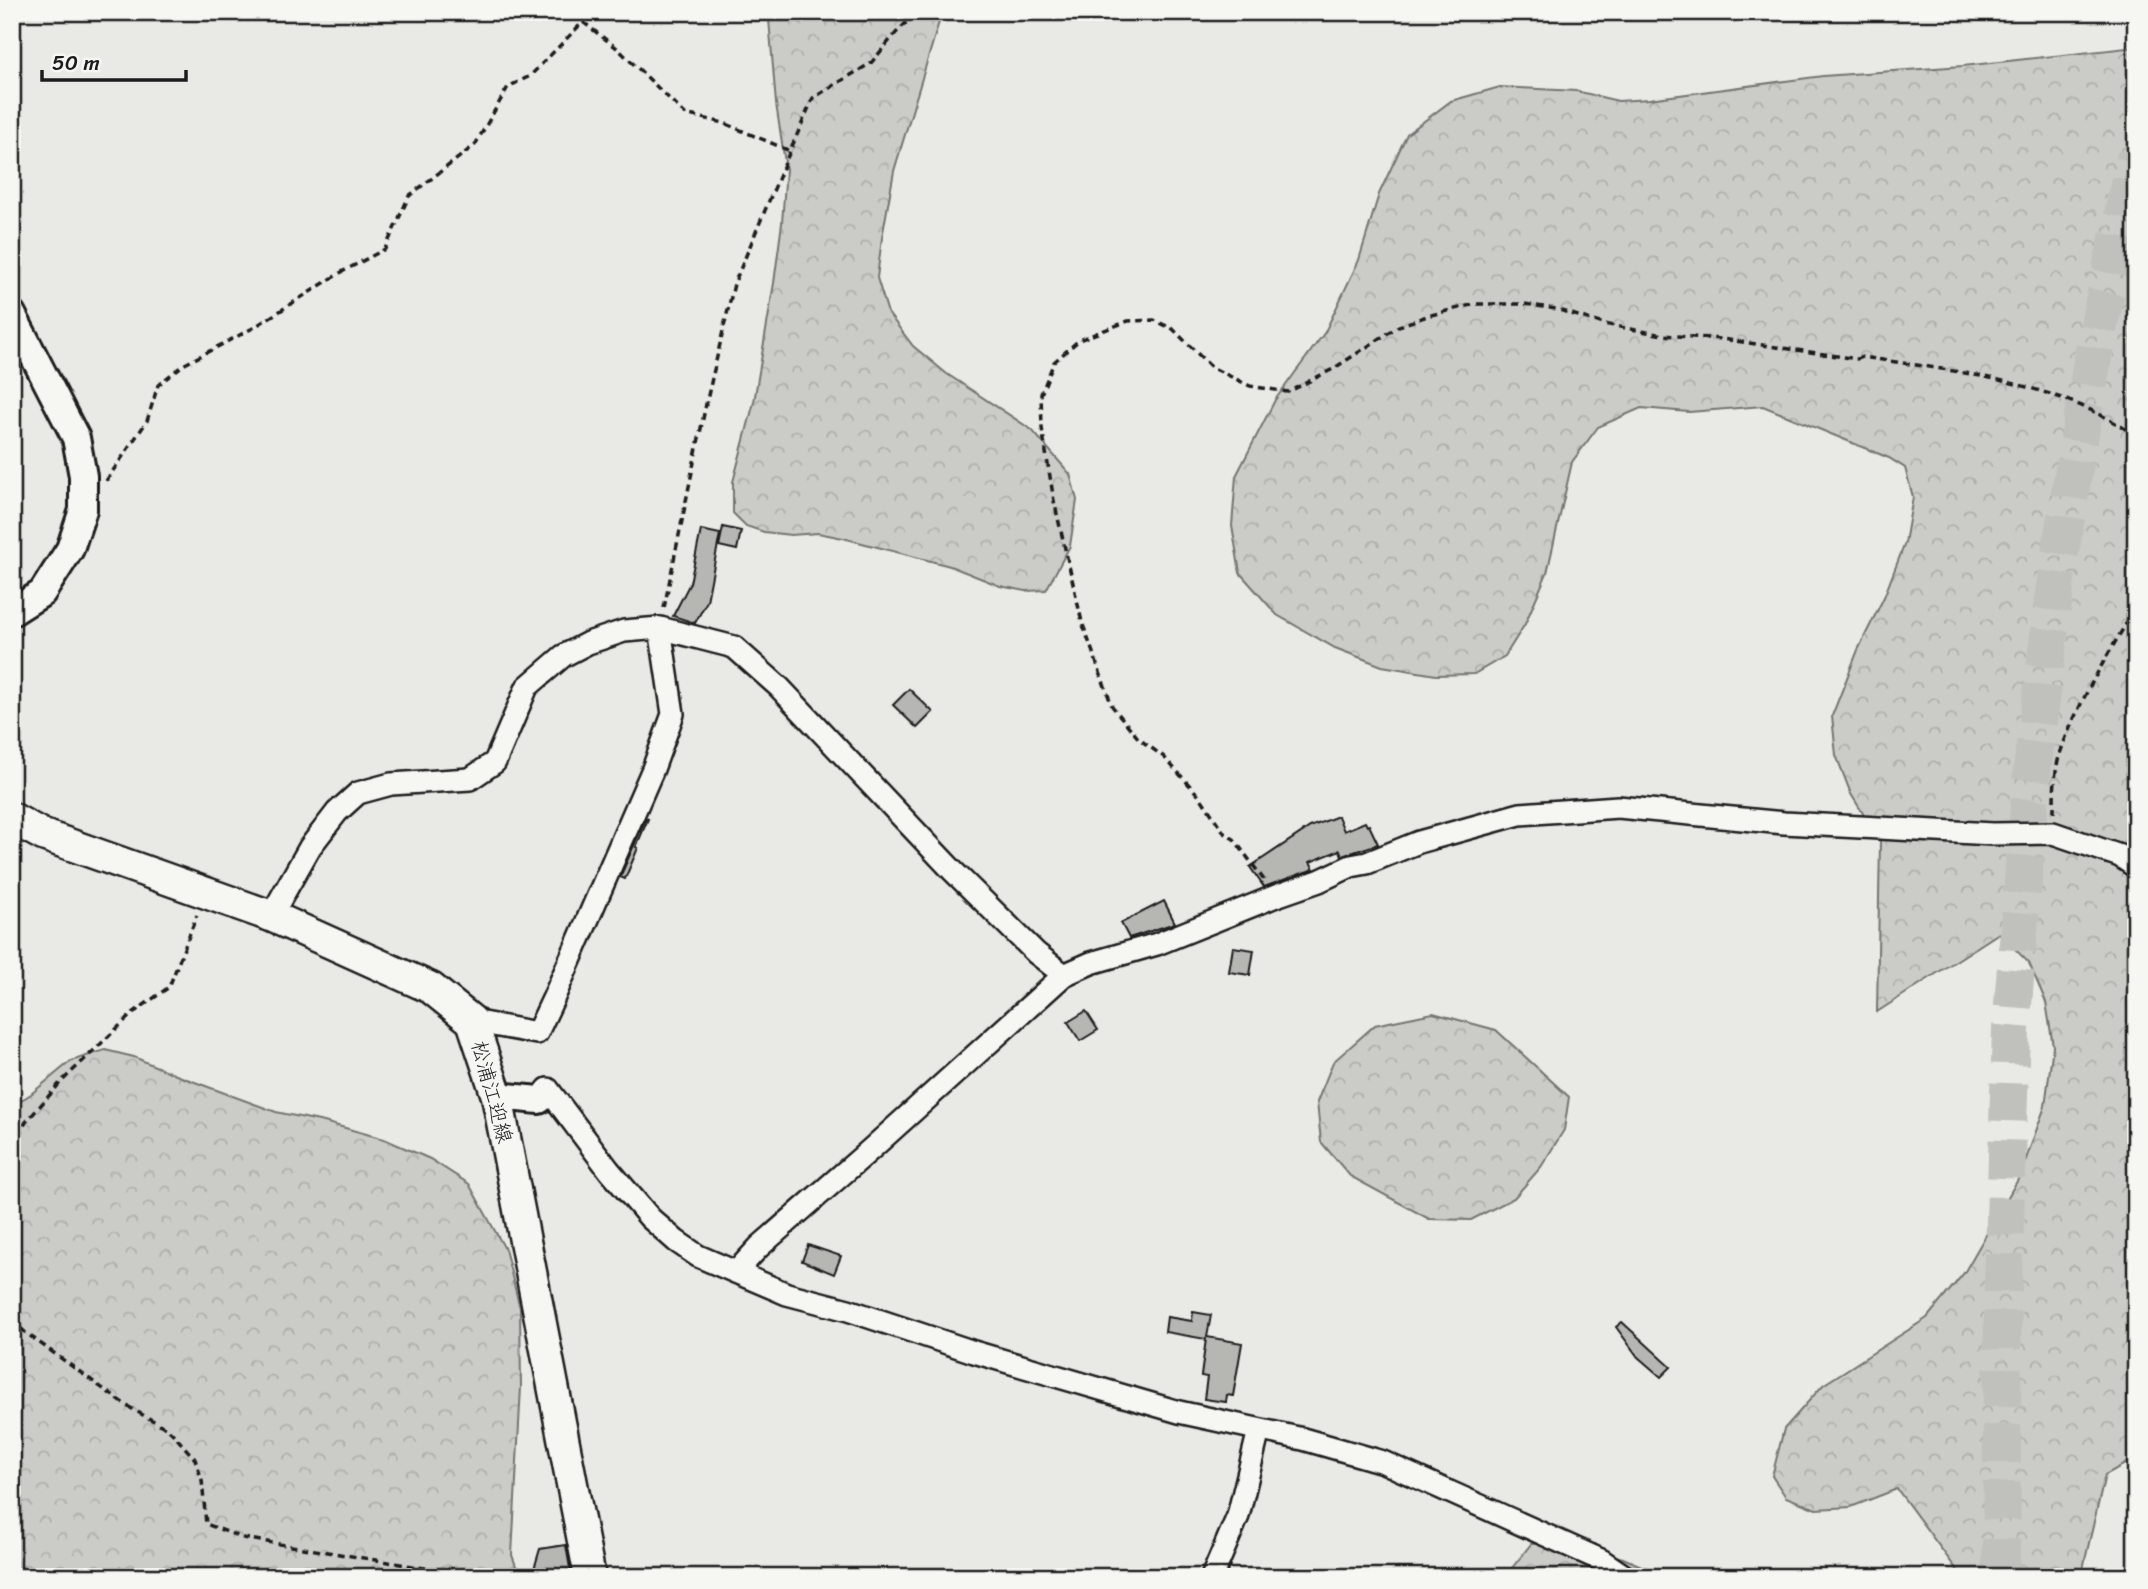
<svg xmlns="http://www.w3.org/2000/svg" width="2148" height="1589" viewBox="0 0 2148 1589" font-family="Sriracha,'Klee One',sans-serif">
  <defs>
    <pattern id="forest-crowns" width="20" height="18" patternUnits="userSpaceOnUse" patternTransform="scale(1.75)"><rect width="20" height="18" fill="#cbcbc7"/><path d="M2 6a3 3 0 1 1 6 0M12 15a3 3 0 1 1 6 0" fill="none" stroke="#aeaeaa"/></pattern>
  </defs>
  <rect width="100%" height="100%" fill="#e9e9e5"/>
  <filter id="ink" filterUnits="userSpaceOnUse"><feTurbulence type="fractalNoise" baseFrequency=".0143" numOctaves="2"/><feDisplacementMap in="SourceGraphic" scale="14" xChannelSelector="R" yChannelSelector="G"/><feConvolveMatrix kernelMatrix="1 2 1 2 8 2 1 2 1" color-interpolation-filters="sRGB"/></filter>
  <g filter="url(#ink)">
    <g fill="url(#forest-crowns)" stroke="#747472" stroke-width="2">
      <path d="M766,12h176l-48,159 -12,67 -5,40 11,35 25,33 34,28 85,56 38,44 7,26 -7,46 -24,44 -20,1 -26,-5 -50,-20 -107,-28 -25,-5 -27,2 -27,-3 -18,-6 -13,-13v-31l21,-80 20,-119 8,-60 4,-54 -10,-65 -7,-85z"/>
      <path d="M2136,47v1411l-31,17 -24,102h-119l-65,-88 -46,18 -35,2 -30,-12 -14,-21 12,-47 39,-44 104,-67 37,-45 56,-97 25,-70 8,-60 -7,-44 -17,-39 -30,-30 -122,79 3,-171 -29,-47 -15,-39 -4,-39 26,-66 26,-53 21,-54 8,-46 -8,-29 -16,-10 -126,-52 -74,6 -48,-4 -43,19 -26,35 -25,111 -22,51 -20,32 -31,18 -38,1 -54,-9 -47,-18 -58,-33 -37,-42 -8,-47 4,-50 39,-76 50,-68 34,-72 20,-66 28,-60 44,-33 49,-14 76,4 42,10 31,-2 174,-23 140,-10z"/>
      <path d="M1433,1013l63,17 73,67 -5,33 -23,37 -27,31 -43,22 -42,-1 -79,-43 -29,-34 -4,-40 16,-40 42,-37z"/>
      <path d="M105,1050l29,7 42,18 100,37 48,10 60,17 46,20 39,25 36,65 15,59 1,79 -9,168 8,22h-508v-471l19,-12 40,-33z"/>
      <path d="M1563,1543l60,15 44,19h-155v-9l19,-24z"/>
    </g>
    <g fill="#b6b6b3" stroke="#1c1c1c" stroke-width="2">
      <path d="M723,527l18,4 -4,19 -18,-4z"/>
      <path d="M701,530l19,4 -13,67 -12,22 -22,-7 17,-33z"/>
      <path d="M909,689l24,23 -16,16 -24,-23z"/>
      <path d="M1338,816l6,15 21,-9 2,4 2,-1 9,19 -36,12 -2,-6 -30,12 4,7 -50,18 -14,-20 60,-40z"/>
      <path d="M646,818l2,1 -12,28 2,1 -13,31 -5,-2z"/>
      <path d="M1164,901l11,22 -46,15 -8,-15z"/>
      <path d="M1233,947l21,3 -4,25 -21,-3z"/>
      <path d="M1086,1011l12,19 -18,11 -12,-19z"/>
      <path d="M808,1245l33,11 -7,18 -32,-13z"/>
      <path d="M1193,1312l18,3 -4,22 35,6 -9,53 -6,-1 -1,7 -22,-3 3,-22 -6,-1 5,-37 -41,-7 2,-15 25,4z"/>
      <path d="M1622,1322l49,45 -10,10 -23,-20 -22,-30z"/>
      <path d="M566,1545l5,29 -12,3h-24l-1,-8 6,-20z"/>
    </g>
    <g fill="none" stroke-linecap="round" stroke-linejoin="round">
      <path stroke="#c0c0bd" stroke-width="38" stroke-dasharray="38 19" stroke-linecap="butt" d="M2001,1577l2,-292 8,-256 21,-258 26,-207 38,-225 40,-184"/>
      <defs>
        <g id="minor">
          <path d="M271,916l39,-69 27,-35 21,-19 33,-9 79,-5 25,-17 32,-75 36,-31 25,-13 36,-12 36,-3 74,19 45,40 174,184 83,82 28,22"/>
          <path d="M472,1021l65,12 17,-36 99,-228 20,-55 -13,-86"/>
          <path d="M539,1100l9,-11 61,81 41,48 26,23 22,15 89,38 61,16 126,42 205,60 124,27 80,23 218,98 25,17"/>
          <path d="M736,1272l23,-25 111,-97 194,-175 27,-12 66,-19 119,-48 43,-15 32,-15 16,-3 52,-21 101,-28 98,-7 166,16 209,11 60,-1 67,23 16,11"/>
          <path d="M1212,1577l26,-61 21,-86"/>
        </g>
        <g id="tertiary">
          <path d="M12,314l64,124 7,38v34l-13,39 -28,44 -30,19"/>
          <path d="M497,1096l42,4"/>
        </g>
        <path id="secondary" d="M12,818l31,17 228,81 160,72 41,33 25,75 93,481"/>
      </defs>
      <use href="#minor" stroke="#1c1c1c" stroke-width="26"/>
      <use href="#tertiary" stroke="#1c1c1c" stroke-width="32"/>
      <use href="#secondary" stroke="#1c1c1c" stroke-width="35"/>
      <g stroke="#1c1c1c" stroke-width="3.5" stroke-dasharray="7 5" stroke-linecap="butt">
        <path d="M106,481l41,-60 11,-36 25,-20 70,-37 87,-55 45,-24 24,-53 66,-51 33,-58 22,-11 53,-54 34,26 68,66 39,9 66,28"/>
        <path d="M664,608l42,-204 28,-120 56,-133 23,-53 58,-35 25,-30 21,-21"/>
        <path d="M2054,813c0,-21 0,-45 8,-65 18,-50 47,-95 74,-141"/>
        <path d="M1264,880l-30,-41 -9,-5 -24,-36 -37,-41 -25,-18 -27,-33 -30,-84 -28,-121 -12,-73 -1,-34 13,-32 25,-22 49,-19 26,-1 19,9 38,38 39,19 38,6 45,-23 66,-43 28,-10 48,-12h50l31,5 48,15 59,11 59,4 135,20 5,-2c92,14 195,24 274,79"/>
        <path d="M12,1146l14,-24 35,-40 72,-69 36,-26 28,-72"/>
        <path d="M12,1320l14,13 101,73 41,23 6,6 21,24 7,21 4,44 37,14 187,31 13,8"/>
        <path d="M2130,1577l6,-5"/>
      </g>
      <use href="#minor" stroke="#f6f6f2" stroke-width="21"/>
      <use href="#tertiary" stroke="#f6f6f2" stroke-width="26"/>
      <use href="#secondary" stroke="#f6f6f2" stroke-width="30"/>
    </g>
  </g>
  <g text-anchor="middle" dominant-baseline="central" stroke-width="5" stroke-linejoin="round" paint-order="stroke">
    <g font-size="21" fill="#1c1c1c" stroke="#f6f6f2">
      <text transform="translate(492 1092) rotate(75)">松浦江迎線</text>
    </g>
  </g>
  <rect width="2148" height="1589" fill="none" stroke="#f6f6f2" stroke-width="42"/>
  <rect x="21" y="21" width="2106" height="1547" fill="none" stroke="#1c1c1c" stroke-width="2.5" filter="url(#ink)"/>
  <path d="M42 70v10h144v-10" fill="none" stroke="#1c1c1c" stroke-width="3.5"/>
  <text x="52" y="70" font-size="21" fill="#1c1c1c" stroke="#f6f6f2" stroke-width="5" paint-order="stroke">50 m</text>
</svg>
